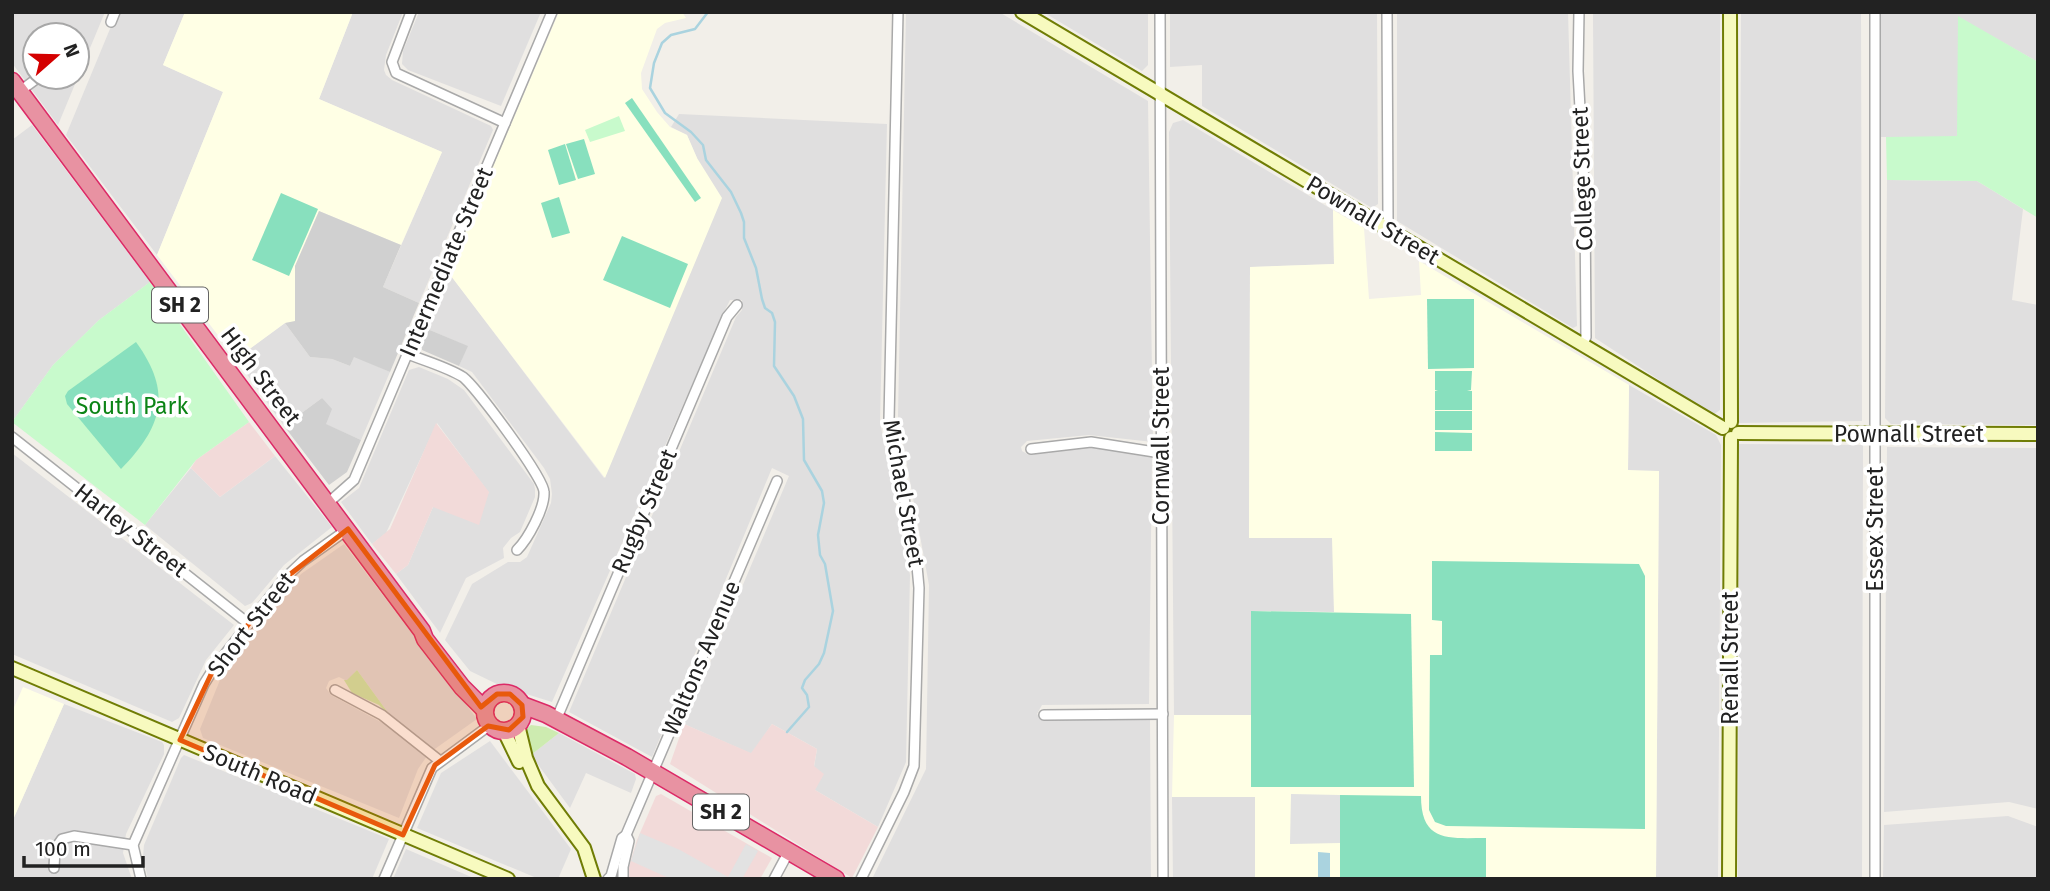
<svg xmlns="http://www.w3.org/2000/svg" width="2050" height="891" viewBox="0 0 2050 891" font-family="'Fira Sans',sans-serif">
  <rect width="100%" height="100%" fill="#f2efe9"/>
  <g fill="#e0dfdf" fill-rule="evenodd">
    <path d="M12,12h93l-47,113 -46,-62zM35,35h42v42h-42z"/>
    <path d="M117,12h68l-22,53 60,27 -66,163 -91,-120z"/>
    <path d="M353,12h50l-17,43 -2,15 2,5 6,5 99,46 2,4 -74,173 -36,-16 59,-135 -123,-53z"/>
    <path d="M419,12h122l-40,94 -93,-36 -6,-6 1,-13z"/>
    <path d="M906,12h93l149,89 5,341 -64,-7 -62,6 -6,6 1,4 7,4 25,-5 43,-3 55,10 -3,247 -107,1 -5,9 5,5h108l1,160h-279l54,-110 3,-184 -31,-169z"/>
    <path d="M1043,12h105v53l-6,6z"/>
    <path d="M1170,12h207l1,192 -6,4 -170,-102v-41l-32,2z"/>
    <path d="M1397,12h171l9,314 -4,2 -176,-107z"/>
    <path d="M1593,12h127v398l-7,5 -118,-77z"/>
    <path d="M1741,12h120l1,409 -123,2z"/>
    <path d="M1875,12h163v50l-80,-45v120h-83z"/>
    <path d="M679,114l208,10 -7,298 30,153 -4,187 -28,65 -63,-37 -1,-23 3,-18 -45,-25 -20,30 -68,-30 105,-248 -17,-8 -120,289 -83,-45 167,-395 6,-7v-10h-12l-6,12 -172,390 -51,-16 -31,-15 -25,-31 27,-56 36,-22h12l7,-5 24,-54 1,-9 -2,-15 -6,-11 -72,-96 -13,-6 8,-20 -42,-18 23,-56 156,206 93,-320 -10,-23 -16,-8z"/>
    <path d="M1183,120l150,90 1,54 -84,3 -1,271h84l1,75 -82,-2 -1,104h-77l-5,-583 4,-9z"/>
    <path d="M32,125l118,157 -51,38 -46,45 -41,57v-282z"/>
    <path d="M1887,180l90,1 46,28 -11,91 26,5v120l-147,-1 -6,-6z"/>
    <path d="M285,323l25,34 22,2 18,7 4,-10 36,16 -29,68 -36,-16 -3,-26 -38,28 -48,-67z"/>
    <path d="M419,367l29,12 16,11 70,94 1,5v8l-15,35 -9,6 -8,10 1,10 -38,20 -26,55 -44,-59 12,-9 25,-58 56,-14 -52,-70 -51,110 -14,11 -31,-42 18,-14 50,-118z"/>
    <path d="M1629,385l87,50 5,10 -3,434h-62l3,-407 -31,-1z"/>
    <path d="M1739,444l124,1 -1,434h-124z"/>
    <path d="M1887,447l151,1v361l-29,-7 -125,10z"/>
    <path d="M12,453l222,172 -28,35 -27,58 -7,4 -160,-68z"/>
    <path d="M275,456l57,71 -48,38 -32,38 -7,3 -100,-81 46,-57 29,29z"/>
    <path d="M344,544l133,175 -45,32 -38,-30 -37,-51 -10,11 -8,-4 -10,4 -3,7 5,7 59,32 37,29 -9,13 -19,49 -196,-80 -3,-9 20,-49 81,-106z"/>
    <path d="M64,704l98,38 2,3v9l-38,80 -3,19 9,26h-120v-57z"/>
    <path d="M559,733l76,41 1,5 -5,14 -45,-20 -16,35 -39,-53z"/>
    <path d="M490,741l81,108 -13,30h-19l-122,-51 24,-55z"/>
    <path d="M184,755l205,84 -17,40h-224l-5,-22 1,-12 37,-87z"/>
    <path d="M1172,797h83v82h-82z"/>
    <path d="M2008,816l30,11v52h-155l1,-54z"/>
    <path d="M406,849l70,30h-83z"/>
  </g>
  <g fill="#f2dad9">
    <path d="M249,422l26,34 -55,41 -29,-29 5,-8z"/>
    <path d="M436,423l53,69 -10,33 -46,-18 -25,58 -12,9 -24,-30 18,-15z"/>
    <path d="M684,724l67,29 21,-29 45,25 -3,17 10,8 -9,16 63,37 -26,51 -182,-114z"/>
    <path d="M661,794l111,64 -12,21h-131l-1,-9 9,-30 19,-44z"/>
  </g>
  <g fill="#ffffe5">
    <path d="M185,12h168l-34,87 123,53 -41,93 -82,-34 -24,55v56l-10,1 -49,36 -79,-104 66,-163 -60,-27z"/>
    <path d="M559,12h123l4,6 -21,5 -8,6 -16,44 1,16 15,23 13,15 17,8 10,23 25,40 -117,280 -157,-206z"/>
    <path d="M1333,210l31,18 5,71 52,-4 -2,-34 210,124 -1,85 31,1 -3,408h-401v-82h-83l2,-82h77v-104l83,1 -2,-74h-83l1,-271 84,-3z"/>
    <path d="M23,687l41,17 -52,118v-110z"/>
  </g>
  <g fill="#d0d0d0">
    <path d="M319,211l82,34 -18,42 36,16 -29,69 -36,-15 -4,9 -18,-7 -22,-2 -25,-34 10,-2v-55z"/>
    <path d="M425,328l43,18 -9,20 -37,-16 -1,-6z"/>
    <path d="M322,398l10,11 -6,15 35,16 -14,32 -18,13 -45,-59z"/>
  </g>
  <g fill="#cdebb0">
    <path d="M357,670l37,51 -15,-16 -27,-12 -8,-13h3z"/>
    <path d="M531,725l15,2 13,6 -28,22 -6,-25z"/>
  </g>
  <g fill="#c8facc">
    <path d="M1958,16l80,46v156l-61,-37 -90,-1 -1,-43 71,-1z"/>
    <path d="M619,116l6,15 -35,11 -5,-12z"/>
    <path d="M150,282l99,140 -53,38 -51,65 -133,-103 41,-57 46,-45z"/>
  </g>
  <g fill="#88e0be">
    <path d="M632,98l69,100 -6,4 -70,-99z"/>
    <path d="M584,139l11,35 -17,5 -12,-35z"/>
    <path d="M565,144l11,36 -17,5 -11,-35z"/>
    <path d="M281,193l37,16 -29,67 -37,-16z"/>
    <path d="M559,197l11,36 -18,5 -11,-35z"/>
    <path d="M622,236l66,28 -18,44 -67,-28z"/>
    <path d="M1427,299h47v69l-46,1z"/>
    <path d="M136,342c37,51 26,85 -15,127l-54,-65 -2,-8 3,-5z"/>
    <path d="M1435,371h37l-1,19 -4,1h5v19h-37v-19l3,-1h-3z"/>
    <rect x="1435" y="411" width="37" height="19"/>
    <path d="M1435,432l37,1v18h-37z"/>
    <path d="M1432,561l207,3 6,12v253l-199,-3 -11,-4 -6,-12 1,-155h12v-34l-10,-1z"/>
    <path d="M1251,611l160,3 3,173h-163z"/>
    <path d="M1340,795l81,1c0,47 28,42 65,42v41h-146z"/>
  </g>
  <g fill="#e2e2e2">
    <path d="M1291,794l49,1v48l-50,1z"/>
    <path d="M640,833l40,17 48,27 18,-33 12,7 -16,28h-71l-40,-18z"/>
  </g>
  <path fill="#aad3df" d="M1318,852l12,1v26h-12z"/>
  <g fill="none" stroke-linecap="round" stroke-linejoin="round">
    <path stroke="#aad3df" stroke-width="2.5" d="M708,12l-13,17 -24,6 -9,8 -8,20 -4,25 15,25 26,19 12,13 3,15 25,32 10,21 3,9v16l12,30 6,31 3,9 7,5 3,9 -1,44 20,30 9,23 1,41 18,31 2,12 -6,32 2,20 5,9 8,47 -9,42 -5,11 -14,16 -3,8 5,7 2,12 -22,25"/>
    <defs>
      <g id="street">
        <path d="M411,12l-19,50 4,11 109,50"/>
        <path d="M1160,12l3,867"/>
        <path d="M1579,12l-1,59 7,132 1,134 -3,7"/>
        <path d="M1875,12v867"/>
        <path d="M111,22l4,-10"/>
        <path d="M69,35l1,-1"/>
        <path d="M20,91l19,-14"/>
        <path d="M1384,227l4,-7 -1,-208"/>
        <path d="M408,354c17,7 39,13 55,23 13,10 81,101 81,115 1,16 -16,47 -27,58"/>
        <path d="M12,437l237,187"/>
        <path d="M1031,449l60,-7 70,11"/>
        <path d="M328,503l26,-23 198,-468"/>
        <path d="M335,690l47,25 58,46"/>
        <path d="M1044,715l119,-1"/>
        <path d="M556,720l171,-403 10,-12"/>
        <path d="M54,868l1,-19 7,-10 12,-3 59,9"/>
        <path d="M141,879l-8,-34 71,-161 10,-16 70,-89 19,-18 45,-32"/>
        <path d="M384,879l48,-111 58,-43"/>
        <path d="M608,879l3,-3 11,-38 4,-3 151,-354"/>
        <path d="M623,879v-12l6,-26 -3,-6"/>
        <path d="M774,879l15,-28"/>
        <path d="M861,879l43,-87 10,-26 5,-178 -2,-22 -28,-146 9,-408"/>
      </g>
      <g id="secondary">
        <path d="M1022,12l701,416"/>
        <path d="M1730,12l1,410"/>
        <path d="M1738,433l300,1"/>
        <path d="M12,668l496,211"/>
        <path d="M518,725l8,33 12,28 46,62 10,31"/>
        <path d="M504,731l15,31"/>
        <path d="M1729,879l2,-441"/>
      </g>
      <g id="highway">
        <path d="M12,81l410,550 3,8 37,48 23,23"/>
        <circle cx="504" cy="712" r="19"/>
        <path d="M522,705l24,9 81,43 209,122"/>
      </g>
    </defs>
    <use href="#street" stroke="#a9a9a9" stroke-width="12"/>
    <use href="#secondary" stroke="#707d05" stroke-width="16"/>
    <use href="#highway" stroke="#dc2a67" stroke-width="19"/>
    <use href="#street" stroke="#fff" stroke-width="9"/>
    <use href="#secondary" stroke="#f7fabf" stroke-width="12"/>
    <use href="#highway" stroke="#e892a2" stroke-width="16"/>
  </g>
  <path fill="#e8590c" fill-opacity="0.2" stroke="#e8590c" stroke-width="5" stroke-linejoin="round" d="M348,529l133,178 16,-13h13l12,11 1,12 -14,13 -21,-4 -53,39 -32,70 -223,-95 34,-72 70,-89z"/>
  <g text-anchor="middle" dominant-baseline="central" stroke-width="7" stroke-linejoin="round" paint-order="stroke">
    <g fill="#fff" stroke="#646464" stroke-width="2">
      <rect x="152" y="287.5" width="56" height="35" rx="5"/>
      <rect x="693" y="794.5" width="56" height="35" rx="5"/>
    </g>
    <g font-size="21" font-weight="bold" fill="#222">
      <text x="180" y="305">SH 2</text>
      <text x="721" y="812">SH 2</text>
    </g>
    <g font-size="23" fill="#222" stroke="#fff">
      <text transform="translate(1582 179) rotate(-92)">College Street</text>
      <text transform="translate(1373 220) rotate(31)">Pownall Street</text>
      <text transform="translate(446 262) rotate(-67)">Intermediate Street</text>
      <text transform="translate(261 376) rotate(53)">High Street</text>
      <text x="1909" y="434">Pownall Street</text>
      <text transform="translate(1161 446) rotate(-90)">Cornwall Street</text>
      <text transform="translate(904 493) rotate(80)">Michael Street</text>
      <text transform="translate(644 511) rotate(-67)">Rugby Street</text>
      <text transform="translate(1875 529) rotate(-90)">Essex Street</text>
      <text transform="translate(131 530) rotate(38)">Harley Street</text>
      <text transform="translate(251 624) rotate(-52)">Short Street</text>
      <text transform="translate(701 658) rotate(-67)">Waltons Avenue</text>
      <text transform="translate(1730 658) rotate(-90)">Renall Street</text>
      <text transform="translate(260 774) rotate(23)">South Road</text>
    </g>
    <g font-size="23" fill="#0c8416" stroke="#fff">
      <text x="132" y="406">South Park</text>
    </g>
  </g>
  <rect width="2050" height="891" fill="none" stroke="#222222" stroke-width="28"/>
  <g transform="translate(56 56) rotate(70)"><circle r="33" fill="#ffffff" stroke="#a7a7a7" stroke-width="2"/>
  <path d="M0-5L12 26L0 18L-12 26Z" fill="#d40000"/>
  <text y="-10" font-size="19" font-weight="bold" text-anchor="middle" fill="#222222">N</text>
  </g>
  <path d="M24 856v10h119v-10" fill="none" stroke="#222222" stroke-width="3.5"/>
  <text x="35" y="856" font-size="21" fill="#222222" stroke="#ffffff" stroke-width="5" paint-order="stroke">100 m</text>
</svg>
